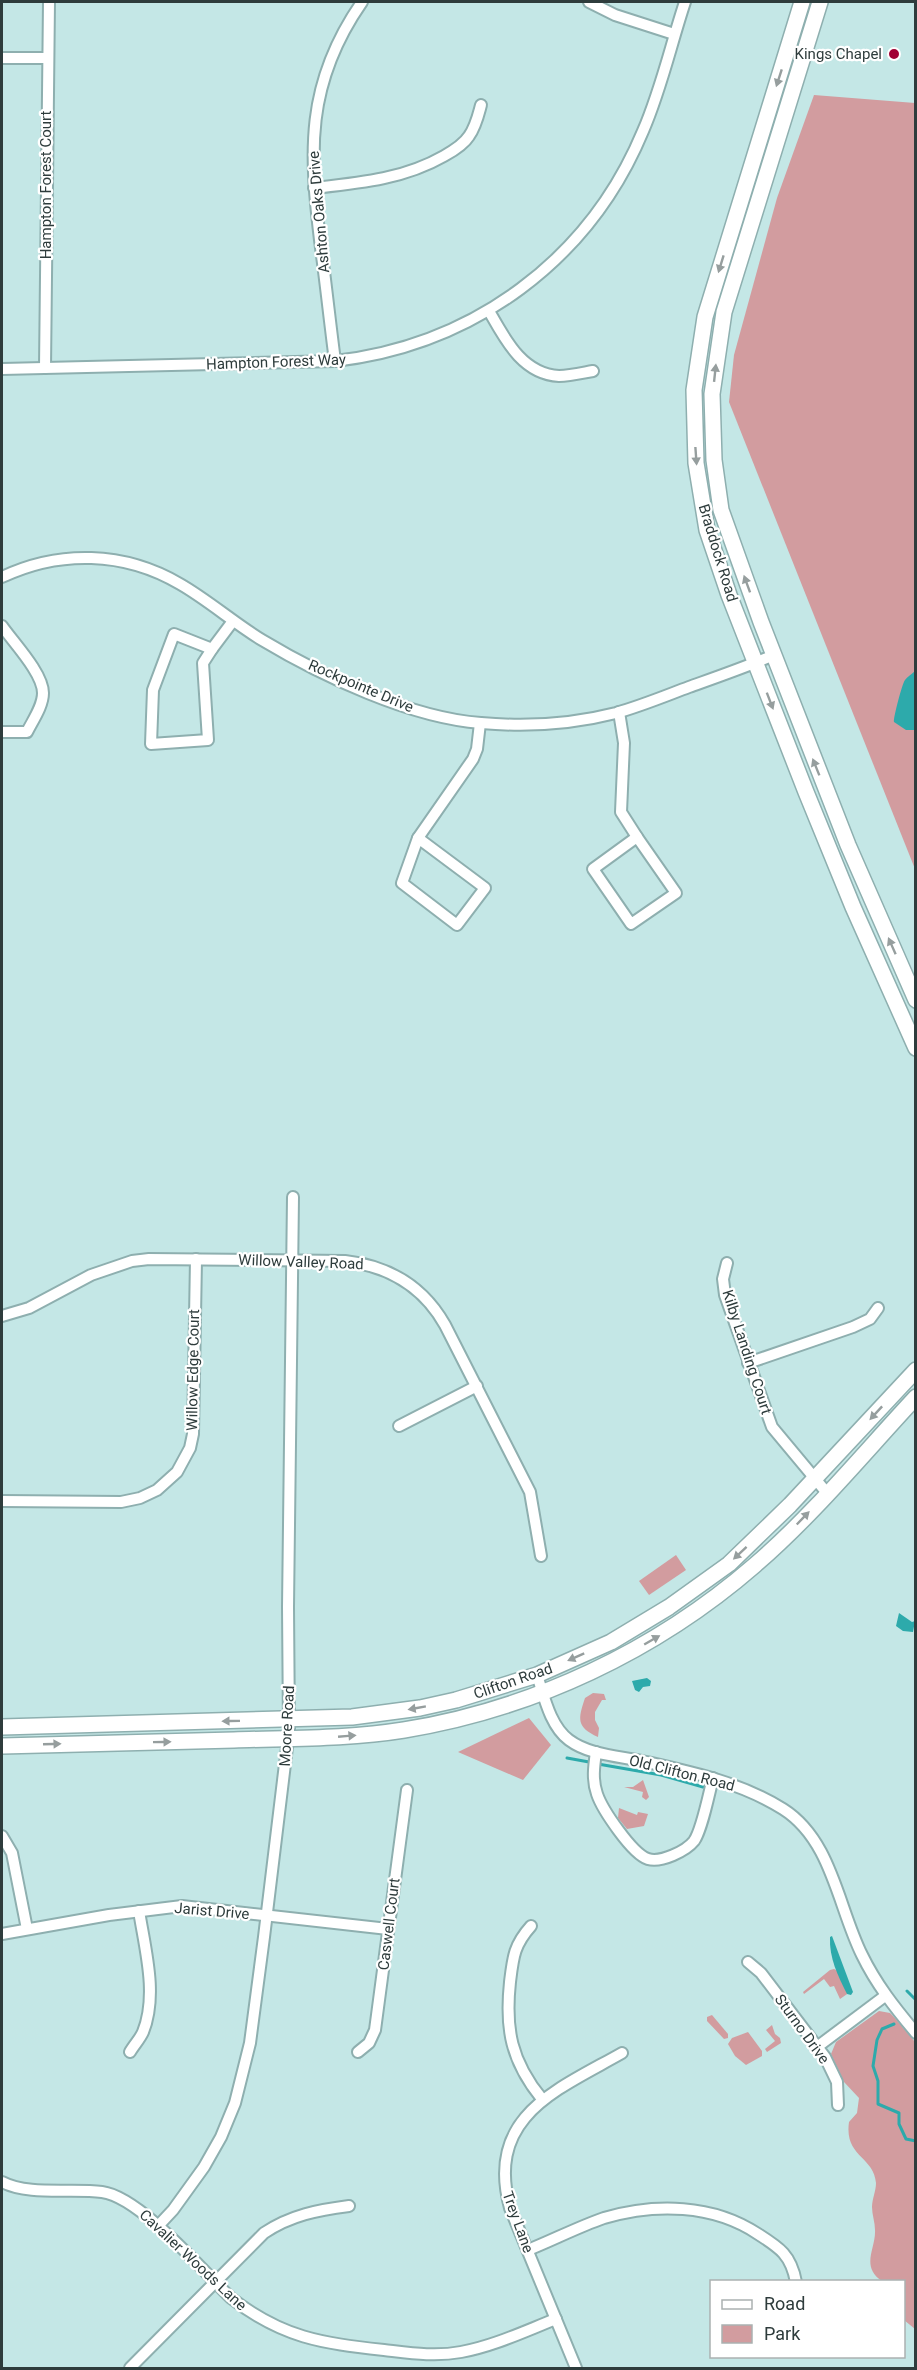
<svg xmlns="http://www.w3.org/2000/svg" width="917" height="2370" viewBox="0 0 917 2370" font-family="Roboto,sans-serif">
  <rect width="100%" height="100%" fill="#c4e7e6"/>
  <g fill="#d29c9f">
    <path d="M814,95l101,8v766l-186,-467 5,-47 43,-157z"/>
    <path d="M676,1555l10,15 -37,25 -10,-14z"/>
    <path d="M593,1693l11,1 2,6h-4l-7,12v8l4,8 -1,9c-22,-10 -20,-18 -13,-39z"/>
    <path d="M529,1718l22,27 -28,35 -65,-28z"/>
    <path d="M643,1780l6,17 -3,3 -4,-3 1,-5 -19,-5h9z"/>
    <path d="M619,1808l18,7 1,-3 10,2 -4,12 -17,3 -9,-11z"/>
    <path d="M834,1969l6,3 10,20 -10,7 -6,-13 -4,1 -6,-8 -20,15 -1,-2 27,-22z"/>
    <path d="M879,2011l11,2 4,4 21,25v287l-11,-9v-38l-22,-1c-22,-15 -6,-32 -7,-51 0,-8 -3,-15 -3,-23 0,-8 4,-16 4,-24 -2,-27 -32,-26 -27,-61l8,-9 2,-15 -15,-16 -13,-28 5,-12z"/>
    <path d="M712,2015l16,19v4l-4,1 -17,-18v-4z"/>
    <path d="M772,2025l3,9 5,4 1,5 -14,9 -2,-3 10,-8 -9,-11z"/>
    <path d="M748,2032l14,19v5l-16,9 -11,-9 -7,-12 4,-6z"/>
  </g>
  <g fill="#2daaab">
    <path d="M915,671v59h-9l-12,-8c-1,-3 8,-38 11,-42 2,-3 7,-6 10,-9z"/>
    <path d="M899,1613l13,9 3,-1 -2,11 -10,-1 -7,-5z"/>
    <path d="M647,1678l4,3 -1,5 -7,1 -4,5 -4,-2 -3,-9z"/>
    <path d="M832,1936l21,56 -2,3 -4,-1c-9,-18 -18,-36 -17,-57z"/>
  </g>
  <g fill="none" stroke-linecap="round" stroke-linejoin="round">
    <g stroke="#2daaab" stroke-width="3">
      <path d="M567,1758l22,4"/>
      <path d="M598,1764l63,11 42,12"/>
      <path d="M907,1991l9,9"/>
      <path d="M894,2024l-12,5 -5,11 -4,26 5,15v23l21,9v11l7,15 10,2"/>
    </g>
    <defs>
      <g id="street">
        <path d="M589,2l26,13 59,19"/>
        <path d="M2,58h45"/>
        <path d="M314,188c46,-5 90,-9 130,-32 9,-5 20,-12 25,-20 7,-10 9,-20 12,-31"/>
        <path d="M489,311c16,28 33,63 70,65 11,0 23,-3 34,-5"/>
        <path d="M335,361c-5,-38 -9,-76 -14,-113 -12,-96 -16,-164 41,-246"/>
        <path d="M45,368l4,-366"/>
        <path d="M2,369l333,-8c138,-16 254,-100 308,-230 18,-41 28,-87 42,-129"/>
        <path d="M2,577c57,-27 122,-26 178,7 28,16 54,39 82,56 60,36 149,78 219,83 45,4 92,1 135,-10 25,-7 49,-17 73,-26 28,-10 57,-20 85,-32"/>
        <path d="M2,626c11,16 41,47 41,67 0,13 -10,27 -16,39h-25"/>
        <path d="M174,634l38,15 -9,14 5,77 -57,4 2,-54z"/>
        <path d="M212,649l21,-28"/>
        <path d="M619,712l5,31 -3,69 16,25"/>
        <path d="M637,837l39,56 -45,31 -38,-55z"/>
        <path d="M418,838l67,50 -28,37 -55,-42z"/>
        <path d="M418,838l55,-79 4,-10 3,-26"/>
        <path d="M727,1263l-4,16 2,16 47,132 55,66"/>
        <path d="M2,1316l27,-8 62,-33 41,-14 17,-2 196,2c43,5 78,25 100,64l85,167 11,64"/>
        <path d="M748,1363l105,-36 17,-8 8,-11"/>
        <path d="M399,1426l78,-40"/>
        <path d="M2,1501l119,1 19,-4 17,-8 20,-18 13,-24 3,-14 3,-175"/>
        <path d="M537,1675c7,21 13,51 32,65 20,15 49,16 73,21 49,11 98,21 141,48 49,31 55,98 79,146 14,29 33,53 54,78"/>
        <path d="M596,1752c-2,14 -4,28 1,42 5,15 35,60 51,65 13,4 38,-8 46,-18 8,-11 15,-48 19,-63"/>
        <path d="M2,1836l10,17 15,76"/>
        <path d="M531,1926c-17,19 -18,31 -21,56 -5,47 1,79 32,117"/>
        <path d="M2,1934l107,-19 73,-9 206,23"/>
        <path d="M748,1962l13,11 64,84 12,25 1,23"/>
        <path d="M817,2047l68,-51"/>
        <path d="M130,2052c4,-7 10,-13 13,-20 15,-37 2,-83 -4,-121"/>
        <path d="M358,2052l11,-9 6,-13 32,-240"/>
        <path d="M2,2182c26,14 70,6 100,10 38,5 100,78 129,106 52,40 90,45 153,52 26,3 51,7 77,2 33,-6 64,-21 95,-33"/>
        <path d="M158,2226l15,-16 31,-43 17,-30 14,-34 15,-60 14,-106 25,-206 -1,-124 5,-410"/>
        <path d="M528,2250c25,-10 50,-23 76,-32 51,-15 109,-14 154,16 22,14 33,21 38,48"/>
        <path d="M130,2368l134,-135c27,-18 54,-23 85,-27"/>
        <path d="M576,2368l-66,-160c-25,-92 47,-118 112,-155"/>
      </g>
      <g id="secondary">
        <path d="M802,2l-97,315 -11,73 2,73 11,67 22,65 77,197 47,115 63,141"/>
        <path d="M820,2l-96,310 -12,82 2,66 7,50 40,112 87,223 68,155"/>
        <path d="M2,1727l350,-10 68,-9 36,-8 81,-25 74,-33 58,-35 60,-43 61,-59 126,-135"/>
        <path d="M2,1746c77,-2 154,-4 232,-6 57,-2 114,-1 170,-10 129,-21 252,-79 351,-165 58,-50 108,-111 161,-168"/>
      </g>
    </defs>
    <use href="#street" stroke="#8eafaf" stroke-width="14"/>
    <use href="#secondary" stroke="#8eafaf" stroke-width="18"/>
    <use href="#street" stroke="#fff" stroke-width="10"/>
    <use href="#secondary" stroke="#fff" stroke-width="15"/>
  </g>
  <defs><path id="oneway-solid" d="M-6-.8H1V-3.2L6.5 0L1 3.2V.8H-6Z" transform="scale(1.5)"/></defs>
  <g fill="#969e9e">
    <use href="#oneway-solid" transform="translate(779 78) rotate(108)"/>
    <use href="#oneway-solid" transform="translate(721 264) rotate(107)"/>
    <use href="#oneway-solid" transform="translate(715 373) rotate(-84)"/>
    <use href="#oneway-solid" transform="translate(696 456) rotate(86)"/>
    <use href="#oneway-solid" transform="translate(747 584) rotate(-110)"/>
    <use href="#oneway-solid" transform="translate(770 701) rotate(69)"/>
    <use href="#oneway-solid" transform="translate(816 767) rotate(-112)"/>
    <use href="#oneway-solid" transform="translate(892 946) rotate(-114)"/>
    <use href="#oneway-solid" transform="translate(876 1413) rotate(133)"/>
    <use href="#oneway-solid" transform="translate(803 1518) rotate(-46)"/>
    <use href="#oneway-solid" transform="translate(740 1553) rotate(137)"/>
    <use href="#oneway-solid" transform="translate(652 1640) rotate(-30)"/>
    <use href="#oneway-solid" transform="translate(576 1657) rotate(156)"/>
    <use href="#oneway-solid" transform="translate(417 1708) rotate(170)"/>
    <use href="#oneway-solid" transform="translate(231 1721) rotate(179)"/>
    <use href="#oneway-solid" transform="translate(347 1736) rotate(-5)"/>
    <use href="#oneway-solid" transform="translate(162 1742) rotate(-1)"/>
    <use href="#oneway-solid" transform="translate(52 1744) rotate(-2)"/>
  </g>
  <circle fill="#a10134" stroke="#fff" stroke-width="2" cx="894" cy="54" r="6"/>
  <g text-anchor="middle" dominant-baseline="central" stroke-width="4.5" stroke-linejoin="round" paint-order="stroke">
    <g font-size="15" fill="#2e3c3c" stroke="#fff" text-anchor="end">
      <text x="882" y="54">Kings Chapel</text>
    </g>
    <g font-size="15" fill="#2e3c3c" stroke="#fff">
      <text transform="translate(46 185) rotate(-90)">Hampton Forest Court</text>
      <text transform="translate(319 212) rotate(-95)">Ashton Oaks Drive</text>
      <text transform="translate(276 362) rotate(-2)">Hampton Forest Way</text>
      <text transform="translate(718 553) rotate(73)">Braddock Road</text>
      <text transform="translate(361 686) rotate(23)">Rockpointe Drive</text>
      <text transform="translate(301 1262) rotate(2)">Willow Valley Road</text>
      <text transform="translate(747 1352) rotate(72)">Kilby Landing Court</text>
      <text transform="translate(193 1370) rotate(-89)">Willow Edge Court</text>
      <text transform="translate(513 1681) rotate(-19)">Clifton Road</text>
      <text transform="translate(287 1726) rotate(-87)">Moore Road</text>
      <text transform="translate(682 1773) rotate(14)">Old Clifton Road</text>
      <text transform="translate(212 1911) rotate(5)">Jarist Drive</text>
      <text transform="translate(389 1924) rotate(-83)">Caswell Court</text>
      <text transform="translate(802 2029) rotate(54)">Sturno Drive</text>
      <text transform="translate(518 2222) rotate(70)">Trey Lane</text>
      <text transform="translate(193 2260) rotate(43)">Cavalier Woods Lane</text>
    </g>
  </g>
  <rect width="917" height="2370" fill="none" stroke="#2e3c3c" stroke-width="6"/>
  <rect x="710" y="2280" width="195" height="78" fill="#ffffff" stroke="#abb1b1" stroke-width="1.5"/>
  <rect x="722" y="2300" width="30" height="9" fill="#ffffff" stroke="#abb1b1" stroke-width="1.5"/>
  <text x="764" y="2310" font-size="18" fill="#2e3c3c">Road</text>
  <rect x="722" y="2325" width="30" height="18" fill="#d29c9f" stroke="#abb1b1" stroke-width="1.5"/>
  <text x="764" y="2340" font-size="18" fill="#2e3c3c">Park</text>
</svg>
